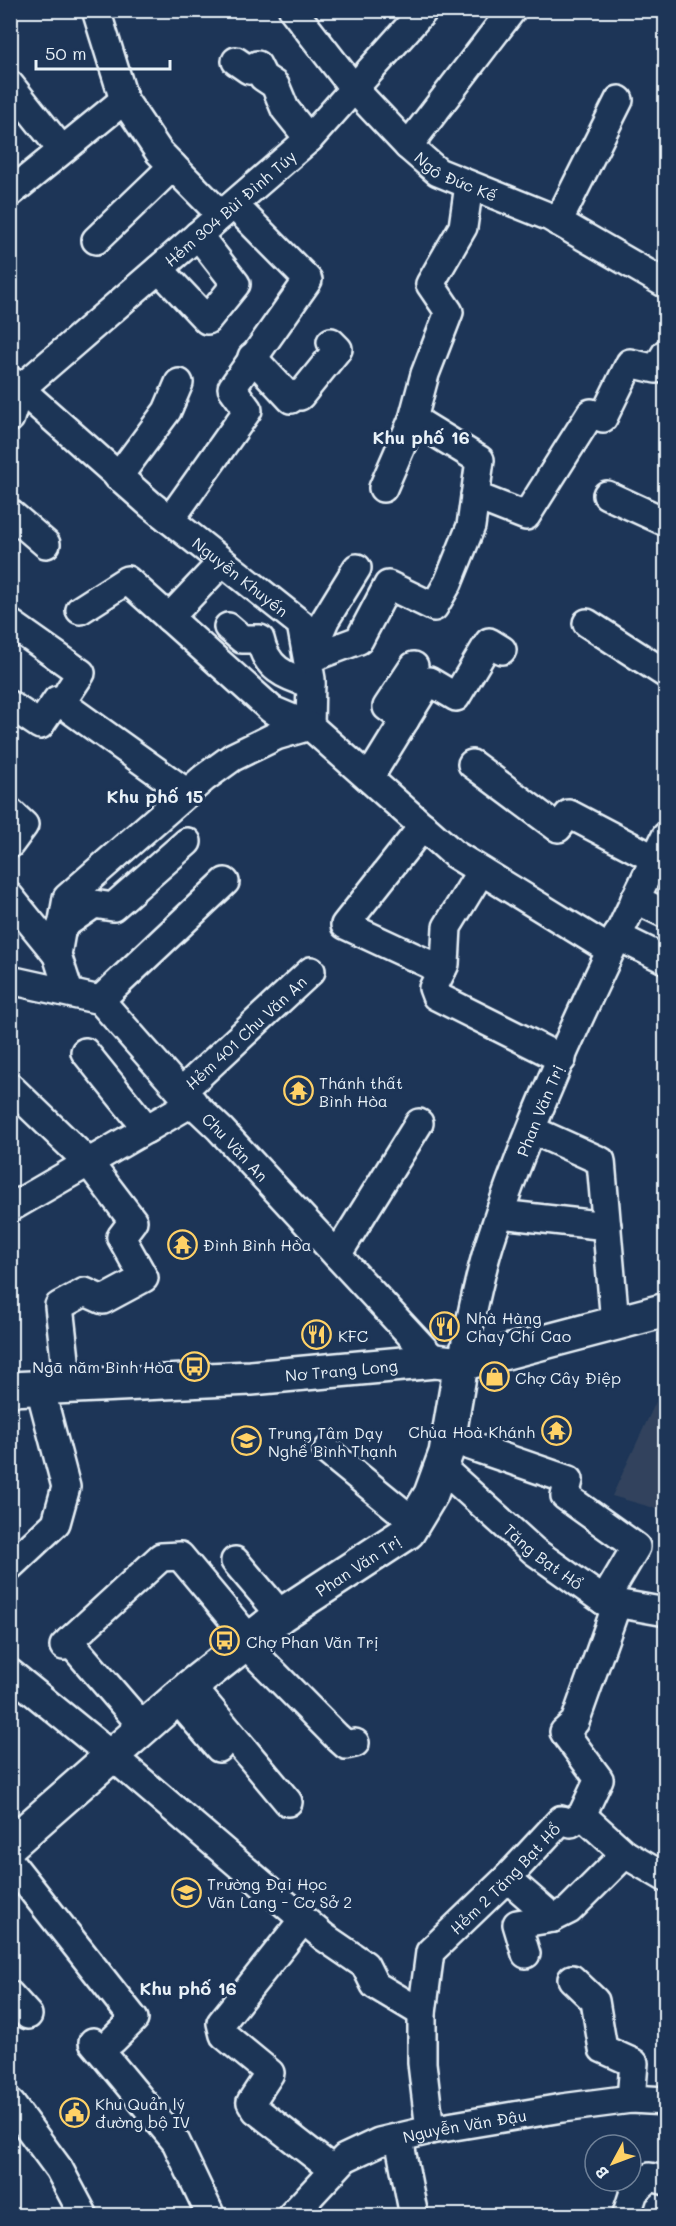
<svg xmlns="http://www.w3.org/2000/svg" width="676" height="2226" viewBox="0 0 676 2226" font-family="Mali,sans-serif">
  <rect width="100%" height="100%" fill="#1d3557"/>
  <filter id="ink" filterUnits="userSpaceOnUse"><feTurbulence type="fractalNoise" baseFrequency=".0167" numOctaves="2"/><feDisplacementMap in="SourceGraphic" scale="12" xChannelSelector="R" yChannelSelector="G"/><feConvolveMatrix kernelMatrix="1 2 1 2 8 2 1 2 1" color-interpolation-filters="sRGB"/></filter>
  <g filter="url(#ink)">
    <path fill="#31435d" d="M660,1393l6,2 -1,116 -53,-15z"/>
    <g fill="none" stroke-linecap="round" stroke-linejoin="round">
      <defs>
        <g id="minor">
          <path d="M96,10l28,90 35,52 62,63"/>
          <path id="s1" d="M293,10l62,80 53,56 30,26 112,45 116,67"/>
          <path d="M236,61l13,9 8,-5 6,12 12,8 10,24 24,30"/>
          <path d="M10,85l52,65"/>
          <path d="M408,146l104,-136"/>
          <path d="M10,193l114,-93"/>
          <path d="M558,222l61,-122"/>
          <path d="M96,240l77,-74"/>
          <path d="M159,269l48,51 29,-36 -38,-49"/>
          <path d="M252,357l39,42 5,-5 4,2 38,-47 -7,-7"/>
          <path id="s2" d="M10,380l141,125 150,119 10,55 -1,47 144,128 156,96"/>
          <path id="s3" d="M10,418l9,-28 290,-251 115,-129"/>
          <path d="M118,477l49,-66 12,-28"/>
          <path d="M383,488l30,-69 12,-45 24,-62 -19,-28 33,-57 6,-42"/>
          <path d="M607,495l59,27"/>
          <path d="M475,496l51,20 65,-103 12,5 27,-55 26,6 10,-16"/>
          <path d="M10,513l36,31"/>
          <path d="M170,520l78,-110 -16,-22 76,-108 -74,-75"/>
          <path d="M80,610l47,-30 145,130 38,16"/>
          <path d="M169,618l53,-56"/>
          <path d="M10,623l71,50 -12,18"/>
          <path d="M587,623l79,51"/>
          <path d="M228,627l14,12h18c6,29 24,37 51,45"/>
          <path d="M308,659l51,-19 29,-55 46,22 14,-24 23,-57 9,-66 -67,-41"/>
          <path d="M308,659l17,-39 32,-52"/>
          <path d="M10,705l30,20 17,-25 130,93"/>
          <path d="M405,720l-18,-13 27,-41"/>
          <path d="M472,764l86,64 11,-14 86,45"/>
          <path d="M369,778l60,-97 27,16 33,-55 13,8"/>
          <path d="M10,812l14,13 -14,19"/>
          <path d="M423,826l-78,99 97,45"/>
          <path d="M481,871l-34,56 -2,37 -12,24 3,8 126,63"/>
          <path d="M10,897l47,58"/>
          <path d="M635,899l31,15"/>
          <path d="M61,927l33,-23 19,3 74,-65"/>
          <path d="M617,936l49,24"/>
          <path id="s4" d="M10,980l90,20 81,92 39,37 215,232"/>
          <path d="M69,992l-12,-37 10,-57 137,-120 29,-21 43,-21 34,-10"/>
          <path d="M100,1000l125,-118"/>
          <path d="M85,1052l62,77"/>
          <path d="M10,1087l79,76 44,58 -12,16 23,41 -41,22 -18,-8 -26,14 9,80"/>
          <path id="s5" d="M181,1092l130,-121"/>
          <path d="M532,1130l69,31 14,162"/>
          <path d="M10,1208l183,-106"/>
          <path d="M500,1214l107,12"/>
          <path d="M337,1255l82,-132"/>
          <path id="s6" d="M461,1364c10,-42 17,-87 31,-128 45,-138 111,-270 174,-400"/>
          <path d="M450,1439l119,41 -4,16 71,51 -32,54"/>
          <path d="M327,1451l87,71"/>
          <path id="s7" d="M441,1467l93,84 70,50 62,11"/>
          <path d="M235,1561l46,54"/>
          <path d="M10,1566l46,-43 10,-36 -26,-99"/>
          <path d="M69,1641l75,87"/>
          <path d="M245,1644l91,92 10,9 9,-2"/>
          <path d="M64,1646l97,-89 19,-1 70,84"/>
          <path d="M10,1673l102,83 212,181 41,28 10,20 47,28"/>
          <path d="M191,1686l97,116"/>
          <path d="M177,1699l42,49"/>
          <path d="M625,1854l41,24"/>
          <path d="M10,1862l124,157 -21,21"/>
          <path d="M507,1878l46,40"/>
          <path d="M303,1920l-82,103 3,12 46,38 -19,29 5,8 76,59"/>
          <path d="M526,1954l-9,-30 36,-6 16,-8 56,-56 -43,-39"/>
          <path d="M572,1979l23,22 8,48 31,14 -3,36"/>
          <path d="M10,1995l18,20"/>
          <path d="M93,2042l83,100 35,74"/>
          <path d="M11,2104l48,65 25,47"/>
          <path id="s8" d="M430,2130l-8,-67v-50l8,-61 77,-74 54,-58 10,3 11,-8 17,-36 -35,-47 11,-10 42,-118"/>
          <path d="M399,2139l15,77"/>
          <path id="s9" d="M291,2216l54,-58 34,-16 51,-12 132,-22 69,-9 35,2"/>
          <path d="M626,2216l8,-24 16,-15 16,4"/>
        </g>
        <g id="major">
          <path id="s10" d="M10,1389l241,-11 184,-17 26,3 205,-54"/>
          <path id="s11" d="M10,1845l181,-159 90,-71 127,-83 23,-38 15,-41 15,-89"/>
        </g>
      </defs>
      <use href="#minor" stroke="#e8f1f8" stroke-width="32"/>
      <use href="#major" stroke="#e8f1f8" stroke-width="38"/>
      <use href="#minor" stroke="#1d3557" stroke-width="27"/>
      <use href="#major" stroke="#1d3557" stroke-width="33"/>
    </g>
  </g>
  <defs>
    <symbol id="temple-ring" viewBox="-11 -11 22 22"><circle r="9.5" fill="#1d3557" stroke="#ffd166" stroke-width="1.5"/><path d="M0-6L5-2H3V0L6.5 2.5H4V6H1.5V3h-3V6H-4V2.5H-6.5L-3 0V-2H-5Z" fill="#ffd166"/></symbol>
    <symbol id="restaurant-ring" viewBox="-11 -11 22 22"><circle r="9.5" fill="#1d3557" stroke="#ffd166" stroke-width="1.5"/><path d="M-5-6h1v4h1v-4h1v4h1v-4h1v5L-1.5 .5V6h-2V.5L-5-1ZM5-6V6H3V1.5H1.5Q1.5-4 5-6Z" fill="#ffd166"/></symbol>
    <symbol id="bus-ring" viewBox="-11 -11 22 22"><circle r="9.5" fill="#1d3557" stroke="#ffd166" stroke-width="1.5"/><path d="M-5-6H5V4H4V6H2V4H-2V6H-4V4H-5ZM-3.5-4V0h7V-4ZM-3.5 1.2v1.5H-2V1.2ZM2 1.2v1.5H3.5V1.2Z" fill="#ffd166"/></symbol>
    <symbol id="shop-ring" viewBox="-11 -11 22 22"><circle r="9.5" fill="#1d3557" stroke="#ffd166" stroke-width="1.5"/><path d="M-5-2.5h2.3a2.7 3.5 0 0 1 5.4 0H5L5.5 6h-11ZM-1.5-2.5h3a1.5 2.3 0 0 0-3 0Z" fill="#ffd166"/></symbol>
    <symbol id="school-ring" viewBox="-11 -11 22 22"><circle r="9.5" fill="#1d3557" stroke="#ffd166" stroke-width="1.5"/><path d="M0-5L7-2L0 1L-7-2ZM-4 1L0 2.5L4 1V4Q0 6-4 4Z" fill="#ffd166"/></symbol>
    <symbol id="university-ring" viewBox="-11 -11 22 22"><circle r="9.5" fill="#1d3557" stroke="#ffd166" stroke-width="1.5"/><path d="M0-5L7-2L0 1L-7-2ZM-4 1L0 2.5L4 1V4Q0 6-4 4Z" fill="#ffd166"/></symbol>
    <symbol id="civic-ring" viewBox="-11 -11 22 22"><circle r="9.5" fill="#1d3557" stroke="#ffd166" stroke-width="1.5"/><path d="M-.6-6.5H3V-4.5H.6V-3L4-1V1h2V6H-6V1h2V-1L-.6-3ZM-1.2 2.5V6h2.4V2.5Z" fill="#ffd166"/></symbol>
  </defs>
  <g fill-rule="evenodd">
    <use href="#temple-ring" x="282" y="1074" width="33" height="33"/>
    <use href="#temple-ring" x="166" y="1228" width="33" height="33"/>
    <use href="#restaurant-ring" x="428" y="1310" width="33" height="33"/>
    <use href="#restaurant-ring" x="300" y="1318" width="33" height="33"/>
    <use href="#bus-ring" x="178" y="1350" width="33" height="33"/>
    <use href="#shop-ring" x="478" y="1360" width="33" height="33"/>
    <use href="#temple-ring" x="540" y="1414" width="33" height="33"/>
    <use href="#school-ring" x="230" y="1424" width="33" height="33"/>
    <use href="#bus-ring" x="208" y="1624" width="33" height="33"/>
    <use href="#university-ring" x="170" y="1876" width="33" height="33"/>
    <use href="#civic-ring" x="58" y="2096" width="33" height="33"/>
  </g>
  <g text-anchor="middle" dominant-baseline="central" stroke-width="6" stroke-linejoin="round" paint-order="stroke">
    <g font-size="16" fill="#e8f1f8" stroke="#1d3557">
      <text stroke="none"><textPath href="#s1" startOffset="236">Ngô Đức Kế</textPath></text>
      <text stroke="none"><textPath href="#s3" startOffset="308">Hẻm 304 Bùi Đình Túy</textPath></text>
      <text stroke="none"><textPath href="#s2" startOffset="303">Nguyễn Khuyến</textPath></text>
      <text stroke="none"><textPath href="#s5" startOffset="88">Hẻm 401 Chu Văn An</textPath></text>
      <text stroke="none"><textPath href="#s6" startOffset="266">Phan Văn Trị</textPath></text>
      <text stroke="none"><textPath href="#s4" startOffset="292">Chu Văn An</textPath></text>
      <text stroke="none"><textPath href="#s10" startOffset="332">Nơ Trang Long</textPath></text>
      <text stroke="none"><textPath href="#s7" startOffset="136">Tăng Bạt Hổ</textPath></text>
      <text stroke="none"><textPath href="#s11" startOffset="447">Phan Văn Trị</textPath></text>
      <text stroke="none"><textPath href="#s8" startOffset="284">Hẻm 2 Tăng Bạt Hổ</textPath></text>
      <text stroke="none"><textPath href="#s9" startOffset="204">Nguyễn Văn Đậu</textPath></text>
    </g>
    <g font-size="16" fill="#e8f1f8" stroke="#1d3557" text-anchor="start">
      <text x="319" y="1082">Thánh thất<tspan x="319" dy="18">Bình Hòa</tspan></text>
      <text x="203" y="1244">Đình Bình Hòa</text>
      <text x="466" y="1317">Nhà Hàng<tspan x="466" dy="18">Chay Chí Cao</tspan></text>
      <text x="338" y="1335">KFC</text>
      <text x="174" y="1366" text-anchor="end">Ngã năm Bình Hòa</text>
      <text x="515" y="1377">Chợ Cây Điệp</text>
      <text x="535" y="1431" text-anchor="end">Chùa Hoà Khánh</text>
      <text x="268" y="1432">Trung Tâm Dạy<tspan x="268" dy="18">Nghề Bình Thạnh</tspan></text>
      <text x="246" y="1641">Chợ Phan Văn Trị</text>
      <text x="207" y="1883">Trường Đại Học<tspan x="207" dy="18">Văn Lang - Cơ Sở 2</tspan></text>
      <text x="95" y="2103">Khu Quản lý<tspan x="95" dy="18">đường bộ IV</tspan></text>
    </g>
    <g font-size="18" font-weight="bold" fill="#e8f1f8" stroke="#1d3557">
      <text x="421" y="437">Khu phố 16</text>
      <text x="155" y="796">Khu phố 15</text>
      <text x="188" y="1988">Khu phố 16</text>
    </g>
  </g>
  <rect width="676" height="2226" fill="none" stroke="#1d3557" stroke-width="36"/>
  <rect x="18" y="18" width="640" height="2190" fill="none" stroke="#e8f1f8" stroke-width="2" filter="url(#ink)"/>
  <g transform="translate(613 2163) rotate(229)"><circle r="28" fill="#1d3557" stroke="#6e8097" stroke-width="1.5"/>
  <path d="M0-4.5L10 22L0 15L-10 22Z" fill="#ffd166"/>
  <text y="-9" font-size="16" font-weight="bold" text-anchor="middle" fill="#e8f1f8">B</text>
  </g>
  <path d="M36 60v9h134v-9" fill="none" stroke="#e8f1f8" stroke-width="3"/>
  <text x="45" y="60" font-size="18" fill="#e8f1f8" stroke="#1d3557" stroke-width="4.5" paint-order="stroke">50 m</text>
</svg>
